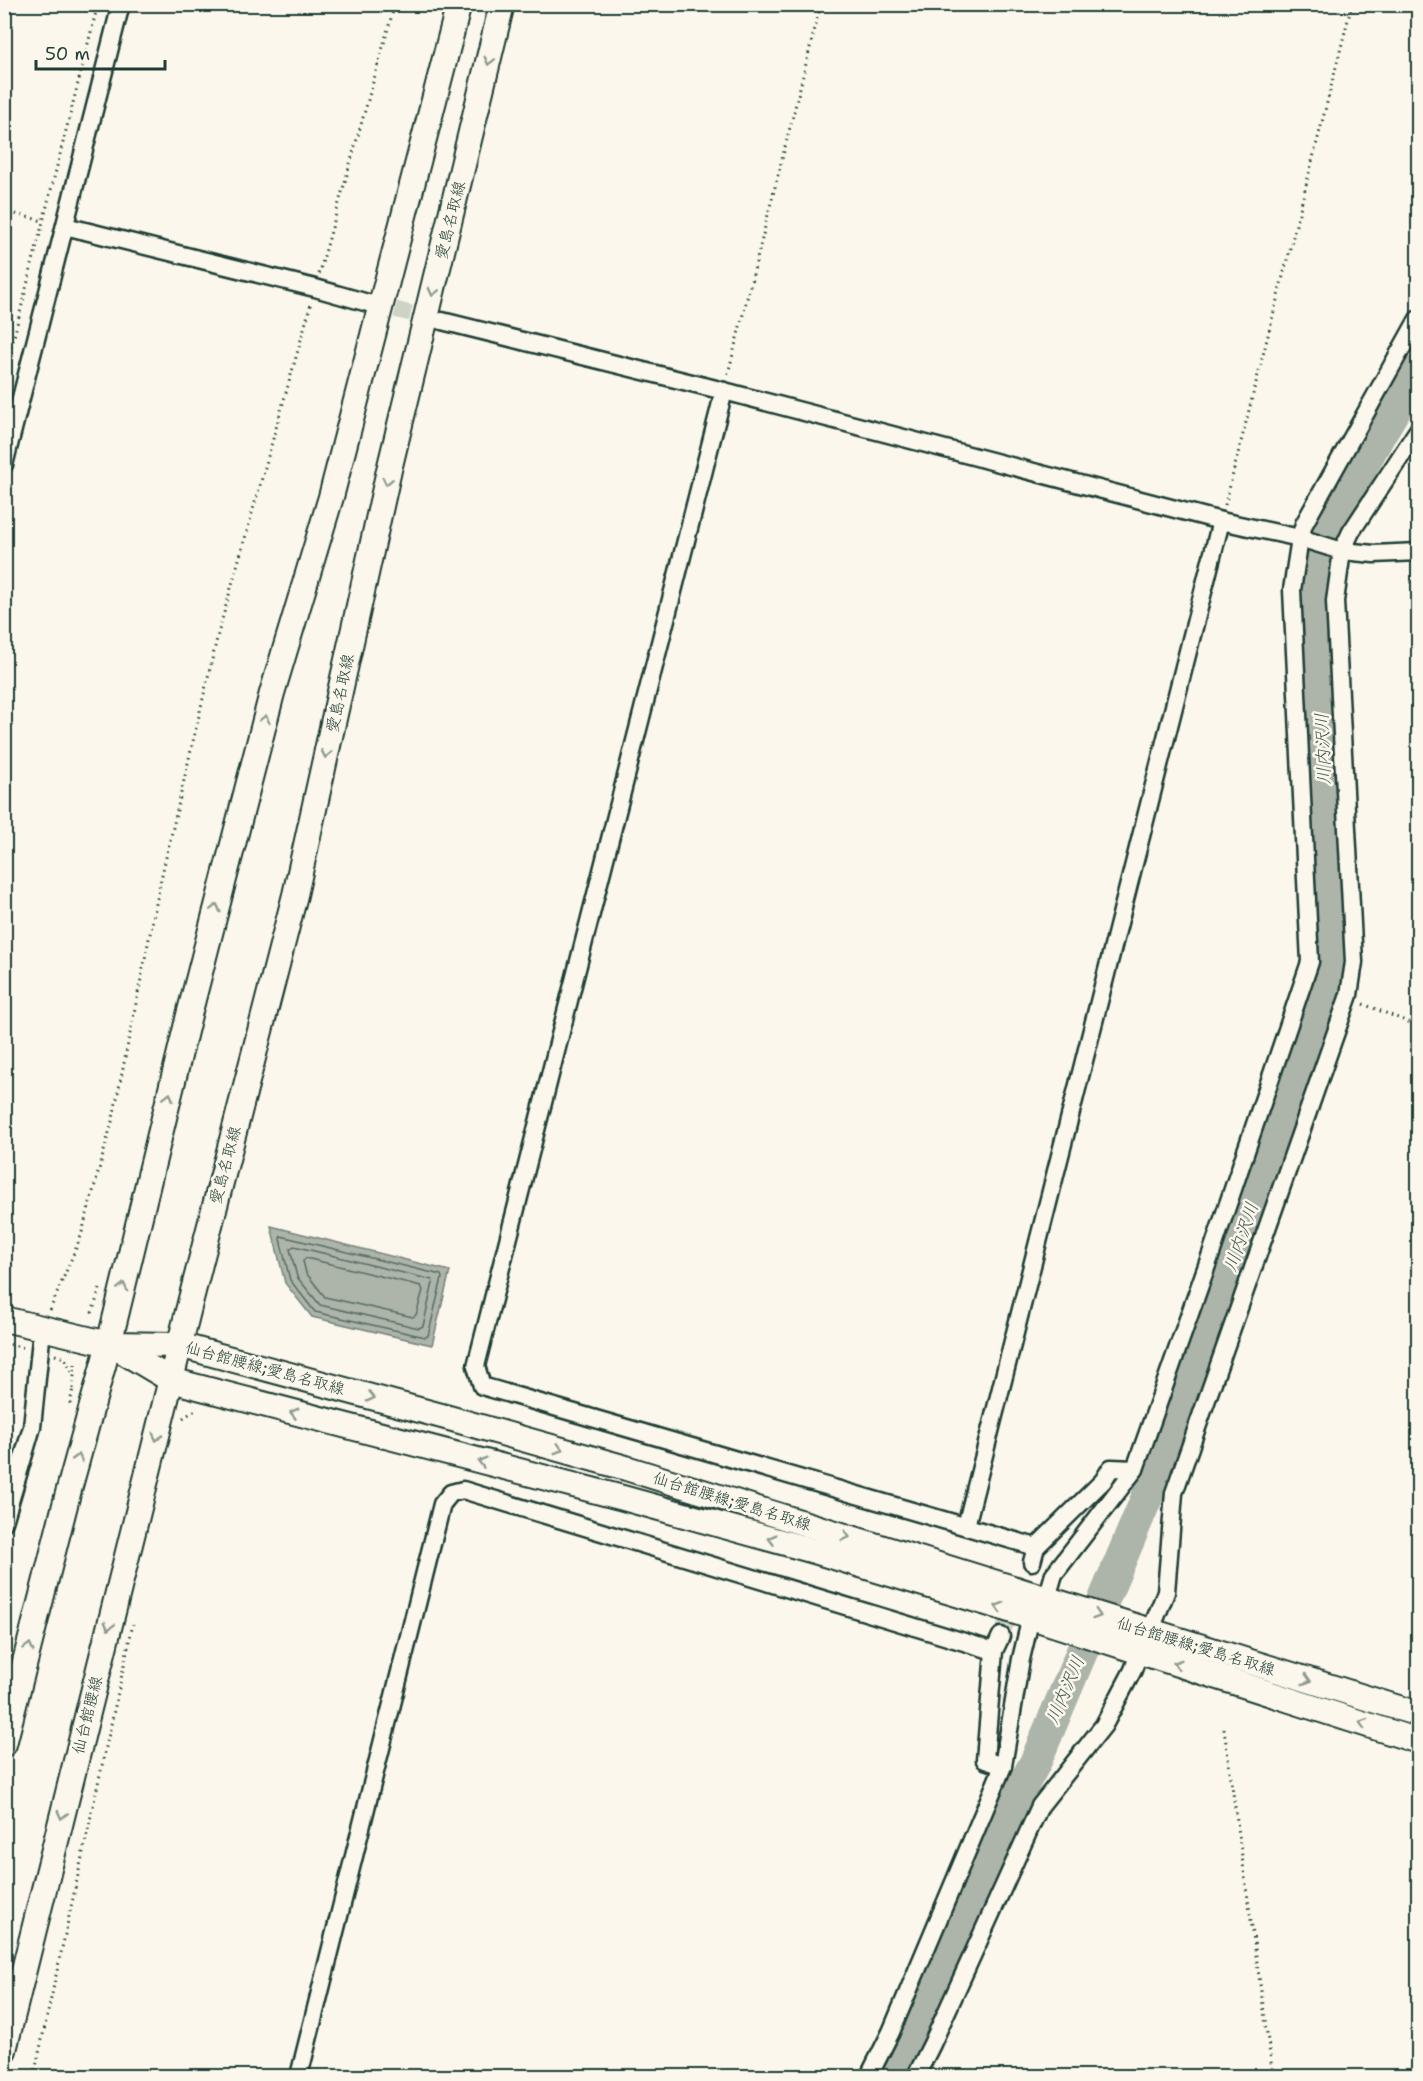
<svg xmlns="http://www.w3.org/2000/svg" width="1423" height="2081" viewBox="0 0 1423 2081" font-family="'Shantell Sans','Klee One',sans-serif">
  <rect width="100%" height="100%" fill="#fbf7ec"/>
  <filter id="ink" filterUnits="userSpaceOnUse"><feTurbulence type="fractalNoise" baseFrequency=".0167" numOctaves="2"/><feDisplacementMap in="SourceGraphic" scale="12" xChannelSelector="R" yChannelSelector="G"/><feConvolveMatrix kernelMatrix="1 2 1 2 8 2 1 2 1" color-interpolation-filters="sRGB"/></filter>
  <g filter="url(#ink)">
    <path fill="#adb4aa" stroke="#74847b" stroke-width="1.5" d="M271,1226l179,45 -18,74 -120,-28 -27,-34z"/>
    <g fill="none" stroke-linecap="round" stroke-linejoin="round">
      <g stroke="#586d63" stroke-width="1.5">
        <path d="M281,1236l160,39 1,3 -14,58 -3,1 -110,-25 -25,-32 -10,-41z"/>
        <path d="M294,1246l138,34 1,3 -10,43 -4,2 -99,-23 -23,-28 -7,-28z"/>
        <path d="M306,1258l115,28 2,4 -7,25 -3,2 -88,-20 -19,-24 -3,-12z"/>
      </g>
      <path stroke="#adb4aa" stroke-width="32" d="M894,2076l61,-129 56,-140 24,-44 126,-299 168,-479v-74l-4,-90 -1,-68 -10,-133v-60l33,-66 35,-63 36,-60"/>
      <g stroke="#cfd2c7" stroke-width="16" stroke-dasharray="16 8" stroke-linecap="butt">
        <path d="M372,304l62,15"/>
        <path d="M1001,1636l31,-74"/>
      </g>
      <defs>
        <g id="street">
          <path d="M65,226l250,62 53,15"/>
          <path d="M442,321l282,70 497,130 79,17 42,13 32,3 44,-2"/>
          <path d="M724,391l-248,975 6,20 554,161"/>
          <path d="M4,465l117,-461"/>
          <path d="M4,1522l28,-95 10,-98"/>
          <path d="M966,1526l255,-1005"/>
          <path d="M1032,1562l4,-15 67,-66 8,-13 24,1"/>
          <path d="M1047,1598l7,-24 81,-105 77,-218 98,-289 -18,-372 8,-52 4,-14 114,-205"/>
          <path d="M1150,1632l16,-40 8,-99 175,-498 5,-33 -19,-361 7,-50 9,-19 67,-102"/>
          <path d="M1001,1636l-7,15 -9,109 18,6"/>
          <path d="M299,2076l143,-572 9,-11 12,-3 531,161"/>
          <path d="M869,2076l22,-44 112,-266 18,-107 10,-42"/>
          <path d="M916,2076l16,-32 108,-238 64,-81 29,-55 6,-17"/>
        </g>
        <g id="secondary">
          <path d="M4,1319l105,25 70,1 270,73 177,50 792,246"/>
          <path d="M112,1345l59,35 452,118 191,53 186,56 418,134"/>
          <path d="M4,1744l63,-247 42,-153 80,-329 83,-322 59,-196 128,-493"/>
          <path d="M4,2050l187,-751 104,-404 94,-425 113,-466"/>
        </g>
      </defs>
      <use href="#street" stroke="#1f3d34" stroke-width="21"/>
      <use href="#secondary" stroke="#1f3d34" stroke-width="28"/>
      <g stroke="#1f3d34" stroke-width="3" stroke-dasharray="1.5 4.5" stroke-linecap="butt">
        <path d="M4,211l39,10"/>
        <path d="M319,274l76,-270"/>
        <path d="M728,374l93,-370"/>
        <path d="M4,376l94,-372"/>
        <path d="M1225,505l127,-501"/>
        <path d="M1363,1004l55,22"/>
        <path d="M50,1310l31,-74 32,-118 48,-239 57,-245 93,-330"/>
        <path d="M92,1313l8,-24"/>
        <path d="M4,1343l21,5"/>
        <path d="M55,1355l10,3 8,16"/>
        <path d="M73,1389l2,-25"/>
        <path d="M70,1404l3,-16"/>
        <path d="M183,1418l14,-9"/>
        <path d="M1224,1729l49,347"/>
        <path d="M34,2076l99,-452"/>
      </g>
      <use href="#street" stroke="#fbf7ec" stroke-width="16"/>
      <use href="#secondary" stroke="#fbf7ec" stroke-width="24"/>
    </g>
    <defs><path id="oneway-chevron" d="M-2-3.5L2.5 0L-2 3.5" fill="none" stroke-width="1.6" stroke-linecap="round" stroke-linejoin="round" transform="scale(1.5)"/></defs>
    <g stroke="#8d9a90">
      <use href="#oneway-chevron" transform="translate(489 61) rotate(104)"/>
      <use href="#oneway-chevron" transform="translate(433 292) rotate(104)"/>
      <use href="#oneway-chevron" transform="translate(387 481) rotate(102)"/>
      <use href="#oneway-chevron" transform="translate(265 719) rotate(-76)"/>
      <use href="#oneway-chevron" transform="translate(326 754) rotate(102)"/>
      <use href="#oneway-chevron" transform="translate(216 908) rotate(-76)"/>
      <use href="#oneway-chevron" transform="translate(169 1097) rotate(-76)"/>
      <use href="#oneway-chevron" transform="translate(123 1287) rotate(-76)"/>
      <use href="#oneway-chevron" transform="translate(371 1397) rotate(15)"/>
      <use href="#oneway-chevron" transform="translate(294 1413) rotate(-165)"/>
      <use href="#oneway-chevron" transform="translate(157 1437) rotate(104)"/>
      <use href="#oneway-chevron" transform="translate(559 1449) rotate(16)"/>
      <use href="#oneway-chevron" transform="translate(78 1458) rotate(-75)"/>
      <use href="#oneway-chevron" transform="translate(482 1462) rotate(-165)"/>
      <use href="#oneway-chevron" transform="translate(846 1536) rotate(17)"/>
      <use href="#oneway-chevron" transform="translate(772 1539) rotate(-165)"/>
      <use href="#oneway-chevron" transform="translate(999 1607) rotate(-162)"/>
      <use href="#oneway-chevron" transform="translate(1097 1615) rotate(18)"/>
      <use href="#oneway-chevron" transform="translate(109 1626) rotate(104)"/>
      <use href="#oneway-chevron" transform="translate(29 1647) rotate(-76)"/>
      <use href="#oneway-chevron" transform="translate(1177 1664) rotate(-163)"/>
      <use href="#oneway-chevron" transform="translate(1307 1680) rotate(17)"/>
      <use href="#oneway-chevron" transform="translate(1363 1723) rotate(-162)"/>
      <use href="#oneway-chevron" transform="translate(62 1815) rotate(104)"/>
    </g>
  </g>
  <g text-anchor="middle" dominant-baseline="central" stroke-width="5" stroke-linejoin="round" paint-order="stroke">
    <g font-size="16" fill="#1f3d34" stroke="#fbf7ec">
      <text transform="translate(450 220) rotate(-76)">愛島名取線</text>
      <text transform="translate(340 693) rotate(-78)">愛島名取線</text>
      <text transform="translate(225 1165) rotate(-75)">愛島名取線</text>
      <text transform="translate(265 1368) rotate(15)">仙台館腰線;愛島名取線</text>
      <text transform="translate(732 1501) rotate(17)">仙台館腰線;愛島名取線</text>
      <text transform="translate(1196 1646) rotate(17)">仙台館腰線;愛島名取線</text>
      <text transform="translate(87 1715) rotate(-76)">仙台館腰線</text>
    </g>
    <g font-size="18" font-style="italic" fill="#425b52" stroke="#fbf7ec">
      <text transform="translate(1323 749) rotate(-92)">川内沢川</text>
      <text transform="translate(1241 1237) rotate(-71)">川内沢川</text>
      <text transform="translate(1065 1690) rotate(-67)">川内沢川</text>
    </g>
  </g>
  <rect width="1423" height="2081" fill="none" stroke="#fbf7ec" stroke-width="24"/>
  <rect x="12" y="12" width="1399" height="2057" fill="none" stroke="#1f3d34" stroke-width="2" filter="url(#ink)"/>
  <path d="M36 60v9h129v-9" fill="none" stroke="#1f3d34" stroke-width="3"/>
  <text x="45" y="60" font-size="18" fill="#1f3d34" stroke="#fbf7ec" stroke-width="4.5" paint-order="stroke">50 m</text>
</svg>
